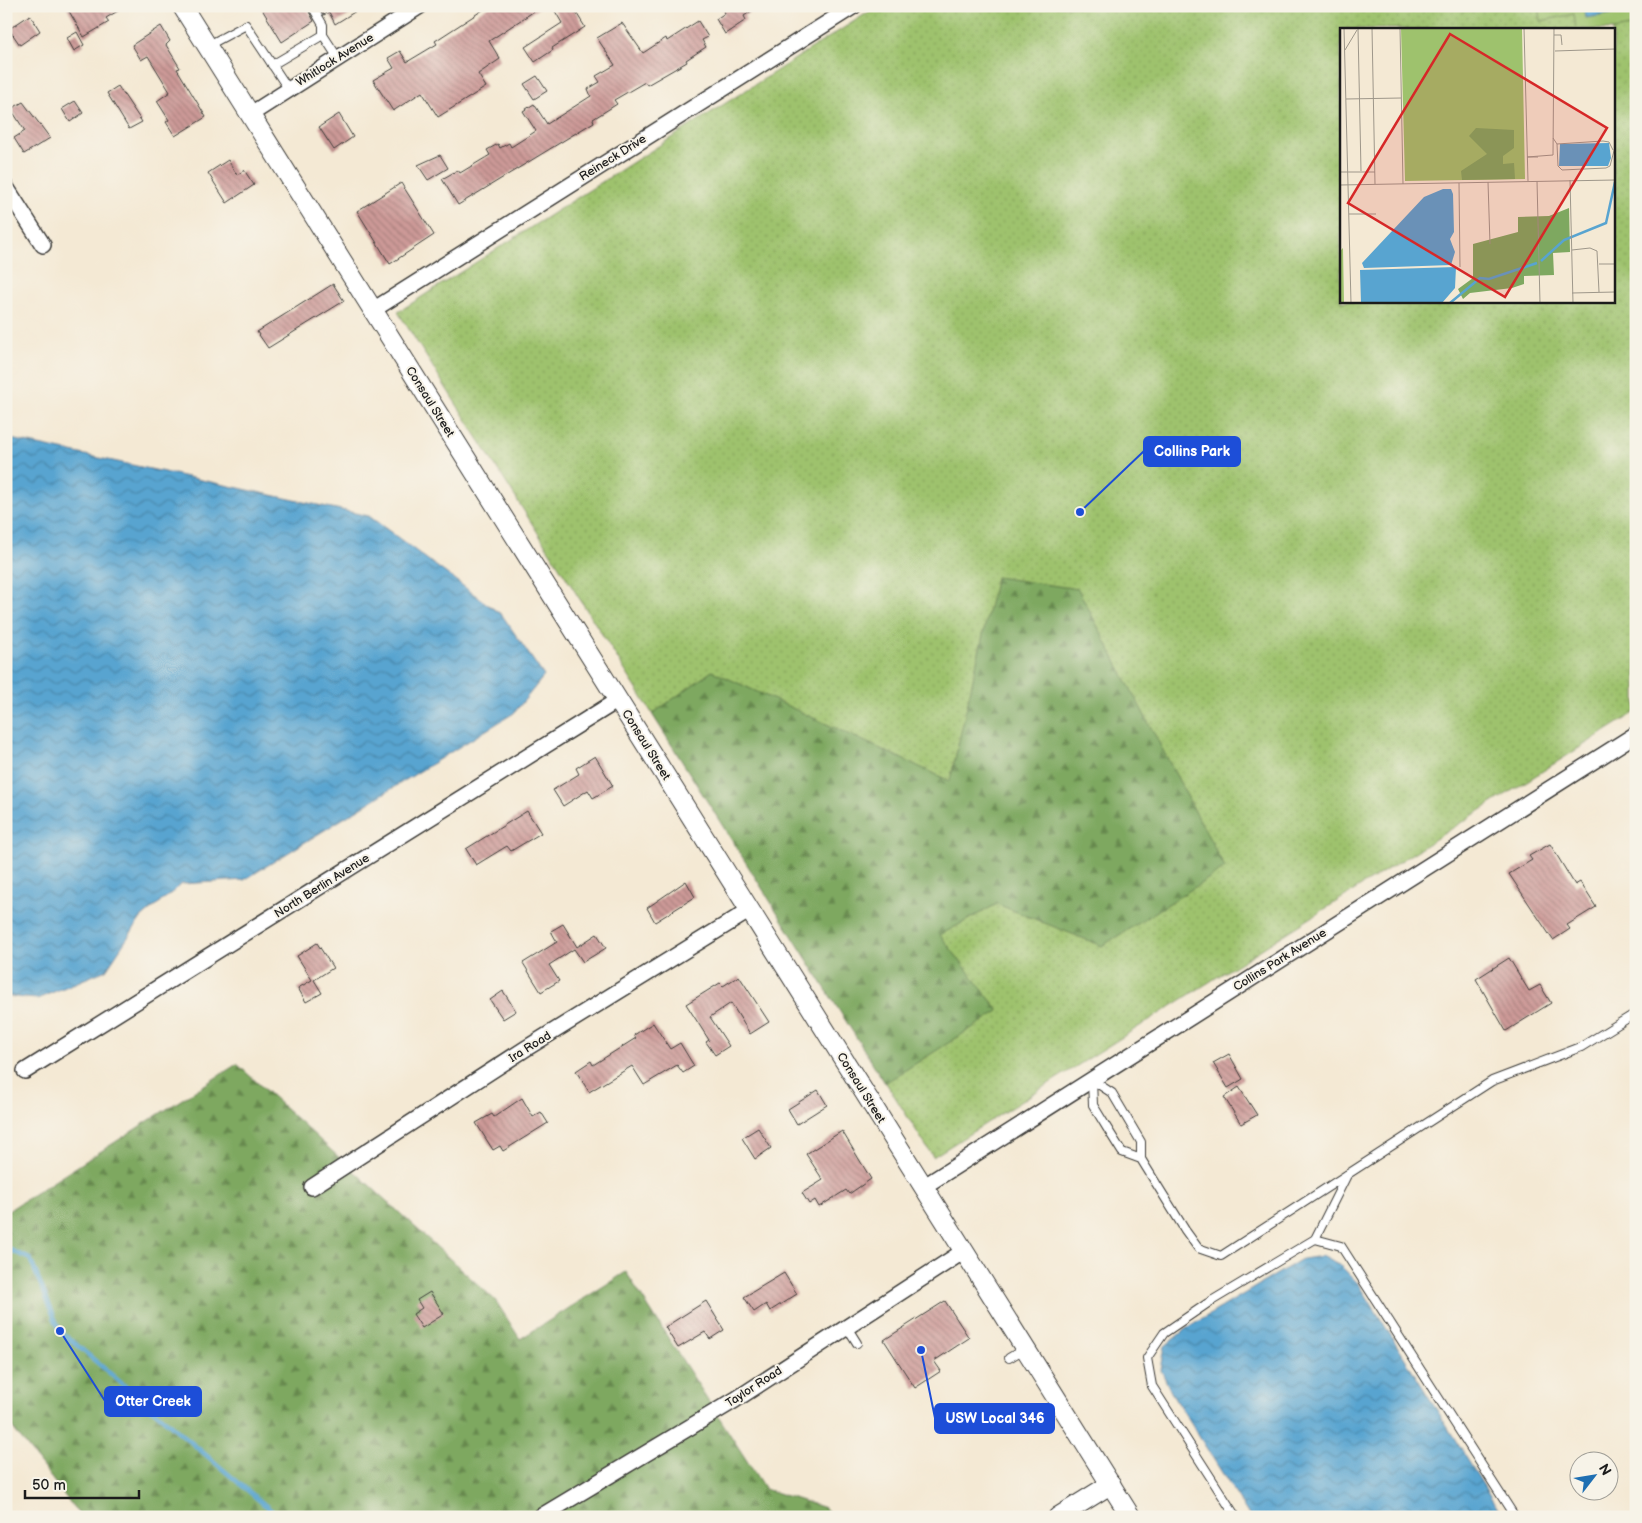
<svg xmlns="http://www.w3.org/2000/svg" width="1642" height="1523" viewBox="0 0 1642 1523" font-family="'Balsamiq Sans',sans-serif">
  <defs>
    <pattern id="grass-dots" width="8" height="8" patternUnits="userSpaceOnUse" patternTransform="scale(1.25)"><rect width="8" height="8" fill="#9ec26d"/><path d="M2 2h.1M6 6h.1" fill="none" stroke="#88a65e" stroke-width="1.8" stroke-linecap="round"/></pattern>
    <pattern id="forest-firs" width="22" height="20" patternUnits="userSpaceOnUse" patternTransform="scale(1.25)"><rect width="22" height="20" fill="#7ea860"/><path d="M5 1l3.5 6h-7zM16 11l3.5 6h-7z" fill="#66884e"/></pattern>
    <pattern id="water-waves" width="16" height="10" patternUnits="userSpaceOnUse" patternTransform="scale(1.25)"><rect width="16" height="10" fill="#58a4d0"/><path d="M0 5q4-4 8 0t8 0" fill="none" stroke="#4885a8"/></pattern>
    <pattern id="building-back-hatch" width="6" height="6" patternUnits="userSpaceOnUse" patternTransform="scale(1.25)"><rect width="6" height="6" fill="#cd9a98"/><path d="M-1 5l2 2M0 0l6 6M5-1l2 2" fill="none" stroke="#a67d7b"/></pattern>
  </defs>
  <rect width="100%" height="100%" fill="#f7f3e8"/>
  <filter id="ink" filterUnits="userSpaceOnUse"><feTurbulence type="fractalNoise" baseFrequency=".02" numOctaves="2"/><feDisplacementMap in="SourceGraphic" scale="10" xChannelSelector="R" yChannelSelector="G"/><feConvolveMatrix kernelMatrix="1 2 1 2 8 2 1 2 1" color-interpolation-filters="sRGB"/></filter>
  <filter id="wash" filterUnits="userSpaceOnUse"><feTurbulence type="fractalNoise" baseFrequency=".0096" numOctaves="4" result="noise"/><feDisplacementMap in="SourceGraphic" scale="20" xChannelSelector="R" yChannelSelector="G"/><feGaussianBlur stdDeviation="1.12" result="paint"/><feColorMatrix in="noise" values="0 0 0 0 0 0 0 0 0 0 0 0 0 0 0 0 0 1.4 0 .05"/><feComposite in="paint" operator="in"/></filter>
  <g filter="url(#wash)">
    <rect width="100%" height="100%" fill="#f4e9d4"/>
    <path fill="url(#grass-dots)" stroke="#5d6f44" fill-rule="evenodd" d="M878,6h758v706l-703,445 -535,-845zM1341,29h272v272h-272z"/>
    <g fill="url(#forest-firs)" stroke="#4d623e">
      <path d="M996,577l82,12 147,279 -123,78 -105,-42 -57,31 59,76 -114,72 -233,-369 60,-43 238,110z"/>
      <path d="M237,1064l259,237 24,38 106,-67 139,217 60,19 9,9h-753l-75,-98v-207z"/>
    </g>
    <path fill="#9ec26d" stroke="#5d6f44" d="M1539,6h97v20l-23,4 -37,-1 -2,-15 -33,7z"/>
    <g fill="url(#water-waves)" stroke="#3a6076">
      <path d="M1584,6h52v4l-50,8z"/>
      <path d="M6,438l363,78 133,99 42,61 -30,37 -270,167 -62,4 -41,34 -35,52 -69,29 -31,-3z"/>
      <path d="M1322,1256l19,10 18,18 144,233h-253l-79,-125 -10,-22 4,-24 22,-18 115,-69z"/>
    </g>
    <g fill="none" stroke-linecap="round" stroke-linejoin="round">
      <path stroke="#58a4d0" stroke-width="4.5" d="M6,1248l24,11 30,72 219,186"/>
    </g>
    <g id="blocks">
      <g fill="url(#building-back-hatch)">
        <path d="M66,6h60l-20,12 3,4 -25,15z"/>
        <path d="M260,6h46l8,15 -32,21z"/>
        <path d="M319,6h45l-29,18 -6,-12 -5,3z"/>
        <path d="M489,6h53l-53,35 11,18 -22,15 8,13 -48,30 -16,-25 -29,19 -20,-31 21,-12 -6,-10 12,-7 7,11 30,-18 -2,-3z"/>
        <path d="M552,6h20l13,21 -33,21 1,2 -18,12 -10,-15 37,-24z"/>
        <path d="M721,6h38l-15,10 2,4 -21,14 -9,-15 9,-6z"/>
        <path d="M30,15l10,16 -20,14 -11,-16z"/>
        <path d="M698,21l10,16 -6,3 4,7 -20,13 1,2 -40,23 -2,-3 -31,18 3,4 -24,15 1,3 -136,83 -16,-26 16,-9 2,3 30,-18 -3,-5 11,-6 2,4 9,-5 2,4 25,-16 -13,-20 11,-7 13,20 44,-28 -3,-7 12,-7 -4,-6 19,-11 -18,-27 25,-15 21,30 23,-15 1,3z"/>
        <path d="M161,26l9,15 -4,4 14,23 -3,1 29,48 -31,19 -9,-14 3,-2 -12,-19 13,-9 -22,-36 -7,4 -9,-15z"/>
        <path d="M77,32l7,13 -10,6 -7,-13z"/>
        <path d="M537,76l10,15 -13,8 -10,-15z"/>
        <path d="M118,86l24,36 -13,7 -22,-36z"/>
        <path d="M75,101l8,12 -13,9 -8,-13z"/>
        <path d="M23,102l27,36 -26,16 -10,-16 11,-7 -14,-22z"/>
        <path d="M339,114l14,23 -19,13 -15,-23z"/>
        <path d="M440,155l8,13 -20,12 -10,-15z"/>
        <path d="M228,160l9,15 7,-5 10,15 -27,18 -19,-30z"/>
        <path d="M401,183l33,52 -44,29 -33,-53z"/>
        <path d="M333,284l11,17 -76,47 -11,-16z"/>
        <path d="M595,756l18,30 -20,12 -5,-8 -25,16 -10,-16 26,-16 -3,-6z"/>
        <path d="M527,811l14,22 -30,18 -4,-5 -31,19 -10,-16z"/>
        <path d="M1550,844l25,41 5,-3 16,25 -29,18 3,4 -17,11 -44,-66 23,-14 -3,-4z"/>
        <path d="M686,881l9,16 -40,25 -8,-14z"/>
        <path d="M563,924l14,23 20,-13 9,14 -23,14 -9,-13 -25,16 10,16 -18,11 -18,-29 34,-21 -6,-11z"/>
        <path d="M317,943l16,25 -19,12 8,13 -16,9 -8,-14 14,-8 -15,-24z"/>
        <path d="M1509,958l20,33 11,-6 11,18 -45,28 -30,-52z"/>
        <path d="M739,976l30,46 -19,12 -19,-31 -21,14 19,29 -14,9 -9,-13 3,-2 -23,-36 34,-21 3,3z"/>
        <path d="M503,991l13,20 -13,8 -13,-19z"/>
        <path d="M653,1023l17,26 10,-6 14,23 -11,7 -6,-8 -33,20 -12,-19 -43,26 -13,-21 15,-10 2,4 43,-27 -2,-3z"/>
        <path d="M1229,1054l14,25 -15,9 -15,-25z"/>
        <path d="M1239,1087l18,28 -16,9 -17,-27z"/>
        <path d="M818,1090l9,15 -30,19 -9,-15z"/>
        <path d="M522,1098l11,19 8,-5 7,11 -45,28 -3,-5 -7,4 -17,-27 16,-9 2,3z"/>
        <path d="M758,1128l13,20 -16,11 -13,-21z"/>
        <path d="M842,1131l29,48 -22,15 -3,-4 -27,17 -4,-7 -6,4 -7,-11 21,-13 -17,-26z"/>
        <path d="M784,1273l13,21 -27,17 -4,-7 -12,8 -10,-15z"/>
        <path d="M430,1292l14,22 -22,14 -9,-14 9,-6 -5,-8z"/>
        <path d="M706,1301l18,29 -14,9 -5,-7 -27,16 -13,-21z"/>
        <path d="M945,1301l24,37 -35,23 7,10 -26,17 -31,-48z"/>
      </g>
    </g>
  </g>
  <g filter="url(#ink)">
    <use href="#blocks" fill-opacity="0" stroke="#3c3b38" stroke-width="1"/>
    <g fill="none" stroke-linecap="round" stroke-linejoin="round">
      <defs>
        <g id="service">
          <path d="M312,6l11,19v10l15,23"/>
          <path d="M207,46l39,-21 43,65"/>
          <path d="M272,65l51,-30"/>
          <path d="M1141,1159l-19,-7 -15,-24 -14,-23 -1,-25 20,13 29,49v17l44,71 13,18 23,8 271,-175 89,-34 55,-34"/>
          <path d="M1315,1239l26,7 174,271"/>
          <path d="M847,1327l10,16"/>
          <path d="M1009,1358l15,-9"/>
          <path d="M1236,1517l-84,-131 -5,-28 17,-25 44,-30 107,-64 32,-64"/>
        </g>
        <g id="minor">
          <path d="M251,114l169,-108"/>
          <path d="M6,187l37,58"/>
          <path d="M373,310l481,-304"/>
          <path d="M25,1071l593,-371"/>
          <path d="M312,1187l213,-138 225,-139"/>
          <path d="M923,1187l713,-453"/>
          <path d="M540,1517l195,-117 229,-149"/>
        </g>
        <g id="tertiary">
          <path d="M182,6l949,1511"/>
          <path d="M1058,1517l53,-33"/>
        </g>
      </defs>
      <use href="#service" stroke="#3c3b38" stroke-width="10"/>
      <use href="#minor" stroke="#3c3b38" stroke-width="18"/>
      <use href="#tertiary" stroke="#3c3b38" stroke-width="21"/>
      <use href="#service" stroke="#fff" stroke-width="8"/>
      <use href="#minor" stroke="#fff" stroke-width="15"/>
      <use href="#tertiary" stroke="#fff" stroke-width="19"/>
    </g>
  </g>
  <g text-anchor="middle" dominant-baseline="central" stroke-width="4" stroke-linejoin="round" paint-order="stroke">
    <g font-size="12" fill="#1c1c1c" stroke="#f7f3e8">
      <text transform="translate(335 60) rotate(-32)">Whitlock Avenue</text>
      <text transform="translate(613 158) rotate(-32)">Reineck Drive</text>
      <text transform="translate(430 402) rotate(58)">Consaul Street</text>
      <text transform="translate(646 745) rotate(58)">Consaul Street</text>
      <text transform="translate(322 886) rotate(-32)">North Berlin Avenue</text>
      <text transform="translate(1280 960) rotate(-32)">Collins Park Avenue</text>
      <text transform="translate(530 1047) rotate(-32)">Ira Road</text>
      <text transform="translate(861 1088) rotate(58)">Consaul Street</text>
      <text transform="translate(754 1387) rotate(-33)">Taylor Road</text>
    </g>
  </g>
  <g transform="translate(1340 28)">
    <rect width="275" height="275" fill="#f4e9d4"/>
    <path d="M61,0h121l3,151 -120,2zM3,220l1,55h-4v-52z" fill="#9ec26d"/>
    <path d="M136,100l38,2v18l-11,8v8l11,-1 1,16 -53,1 -1,-9 26,-17 -18,-18zM229,180l1,44 -17,1 1,22 -30,1v8l-12,4 -42,5 -7,6 -5,-10 15,-11v-34l45,-12v-15l31,-1z" fill="#7ea860"/>
    <path d="M269,115l2,15 -3,8h-49l1,-22zM103,161h8l2,5 1,38 -4,7 5,13 -4,13 -87,3 -2,-5 62,-66zM116,239l-1,21 -13,15h-81l-1,-33z" fill="#58a4d0"/>
    <path fill="none" stroke="#58a4d0" stroke-width="2.5" d="M201,233l23,-21 42,-17 9,-41M110,275l30,-25 9,1 48,-16"/>
    <path fill="none" stroke="#9e978a" stroke-width="1" d="M4,0l7,275M32,0l3,156M60,0l3,156M184,0l4,153M18,1l3,142M214,7h7l1,10M5,22l12,-20M215,23l60,-2M6,71l55,-1M213,110l4,6 1,22 4,4 44,-2 4,-2 5,-19M217,116l46,-3 6,1 4,8M198,129h-11l26,-2 1,-127M0,144h35M230,152l3,123M197,153l3,122M148,154l2,62M119,155l1,84M0,157l275,-5M9,186h27M232,222l18,-2 7,3 2,41M259,236h16M232,265l43,-1"/>
    <path fill="#d62828" fill-opacity="0.15" stroke="#d62828" stroke-width="2.5" d="M110,6l157,94 -102,169 -157,-94z"/>
    <rect width="275" height="275" fill="none" stroke="#1c1c1c" stroke-width="2.5"/>
  </g>
  <path fill="none" stroke="#1d4ed8" stroke-width="2" d="M1080 512L1144 451M60 1331L105 1401M921 1350L935 1418"/>
  <g fill="#1d4ed8" stroke="#f7f3e8" stroke-width="2">
    <circle cx="1080" cy="512" r="5"/>
    <circle cx="60" cy="1331" r="5"/>
    <circle cx="921" cy="1350" r="5"/>
  </g>
  <g fill="#1d4ed8" stroke="#1d4ed8" stroke-width="2">
    <rect x="1144" y="437" width="96" height="29" rx="5"/>
    <rect x="105" y="1387" width="96" height="29" rx="5"/>
    <rect x="935" y="1404" width="119" height="29" rx="5"/>
  </g>
  <g font-size="14" text-anchor="middle" font-weight="bold" fill="#fff">
    <text x="1192" y="456">Collins Park</text>
    <text x="153" y="1406">Otter Creek</text>
    <text x="995" y="1423">USW Local 346</text>
  </g>
  <rect width="1642" height="1523" fill="none" stroke="#f7f3e8" stroke-width="25"/>
  <g transform="translate(1594 1476) rotate(59)"><circle r="24" fill="#f7f3e8" stroke="#9f9d96"/>
  <path d="M0-4L9 19L0 12L-9 19Z" fill="#1f6fb2"/>
  <text y="-8" font-size="14" font-weight="bold" text-anchor="middle" fill="#1c1c1c">N</text>
  </g>
  <path d="M25 1490v8h114v-8" fill="none" stroke="#1c1c1c" stroke-width="2.5"/>
  <text x="32" y="1490" font-size="15" fill="#1c1c1c" stroke="#f7f3e8" stroke-width="4" paint-order="stroke">50 m</text>
</svg>
